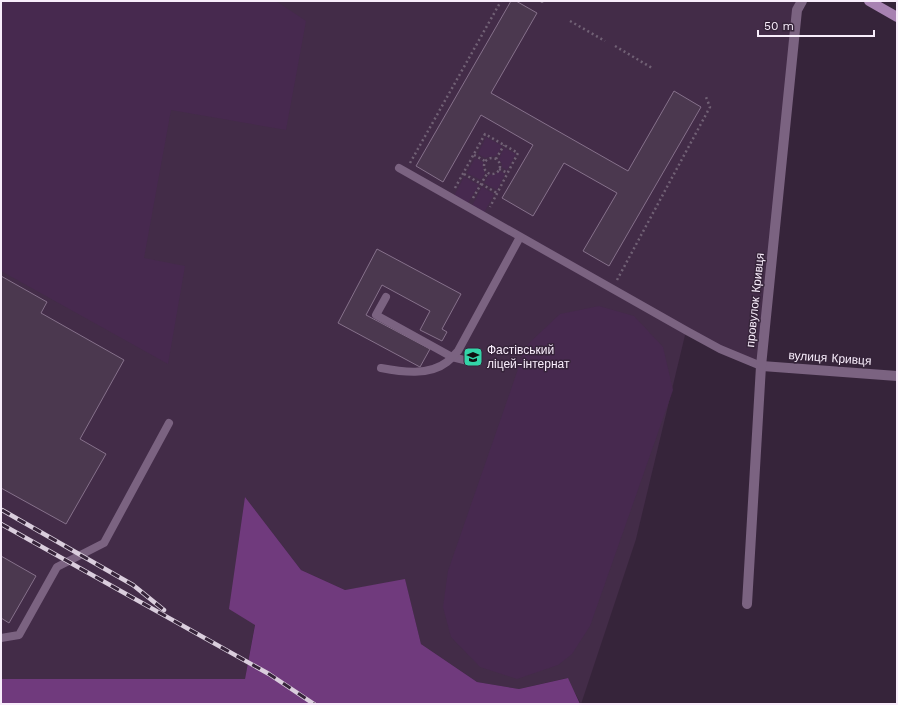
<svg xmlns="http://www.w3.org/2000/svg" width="898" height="705" viewBox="0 0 898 705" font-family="'Work Sans',sans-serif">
  <rect width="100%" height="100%" fill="#36243a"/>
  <path fill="#432c48" d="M1,1h801l-41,365 -75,-35 -50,208 -55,165 -14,-26 -48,11 -42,-7 -56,-38 -16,-64 -60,10 -44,-20 -56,-73 10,127 -10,56 -244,-1z"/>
  <g fill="#47294f">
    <path d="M1,1h275l30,20 -20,109 -115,-20 -27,148 41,8 -17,98 -167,-93z"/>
    <path d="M486,137l16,9 -6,10 -8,1 -3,1 -7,-4z"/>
    <path d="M504,148l12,6 -9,16 -5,-3v-3l-3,-5z"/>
    <path d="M475,158l8,4v7l2,4 -4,7 -14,-7z"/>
    <path d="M500,171l5,3 -8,16 -13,-7 5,-8 6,-1z"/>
    <path d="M464,177l15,8 -11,18 -14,-7z"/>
    <path d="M482,187l12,7 -10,19 -12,-7z"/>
    <path d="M599,306l35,10 29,31 10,43 -83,236 -18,28 -14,11 -41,14 -37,-12 -29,-30 -8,-30 5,-36 78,-225 34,-32z"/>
  </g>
  <path fill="#703a7d" d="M245,497l56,73 44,20 60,-11 16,65 56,38 42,7 49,-11 12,26h-579v-25h244l10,-54 -26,-16z"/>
  <g fill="#4b384f" stroke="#86718b">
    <path d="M511,1h5l21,12 -46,80 137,78 46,-80 27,16 -92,159 -26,-15 34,-58 -53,-30 -31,53 -31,-18 31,-53 -52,-30 -38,67 -27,-16z"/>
    <path d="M377,249l84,45 -19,35 5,3 -5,9 -22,-11 10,-19 -48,-26 -16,30 64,34 -10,18 -82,-44z"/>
    <path d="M1,276l46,26 -6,11 83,47 -44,79 26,15 -40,70 -65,-36z"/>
    <path d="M1,556l35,20 -27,47 -8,-5z"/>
  </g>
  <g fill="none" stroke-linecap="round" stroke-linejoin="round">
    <g stroke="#716175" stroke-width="2.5" stroke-dasharray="2 3" stroke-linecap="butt">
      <path d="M542,1v2"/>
      <path d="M570,21l35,20"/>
      <path d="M615,46l37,22"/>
      <path d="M474,155l11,6"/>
      <circle cx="492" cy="166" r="8"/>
      <path d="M496,159l8,-14"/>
      <path d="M410,163l91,-162"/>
      <path d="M499,169l9,4"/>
      <path d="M464,174l33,19"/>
      <path d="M455,188l30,-54 33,19 -28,54"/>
      <path d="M473,198l15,-26"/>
      <path d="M617,280l93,-173 -4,-10"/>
    </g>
    <g stroke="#7b6381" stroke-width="8">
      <path d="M399,168l288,163 33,18 41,17"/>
      <path d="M386,297l-10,18 76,42 16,4"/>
      <path d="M381,368c21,4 48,8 66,-6 4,-3 8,-8 11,-11l62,-114"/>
      <path d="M1,638l18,-3 38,-68 47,-24 65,-120"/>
    </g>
    <g stroke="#7b6381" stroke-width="10">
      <path d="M761,366l136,10"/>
      <path d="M747,604l14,-238 36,-356 5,-9"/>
    </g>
    <path stroke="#a882b2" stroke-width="10" d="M869,1l28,16"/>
    <defs>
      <g id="rail">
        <path d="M2,510l131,75 31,25"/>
        <path d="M1,524l268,150 45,30"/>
      </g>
    </defs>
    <use href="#rail" stroke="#dacedd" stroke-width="4.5"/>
    <use href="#rail" stroke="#36243a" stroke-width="3" stroke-dasharray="9" stroke-linecap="butt"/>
  </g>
  <defs>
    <symbol id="school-square" viewBox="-11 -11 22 22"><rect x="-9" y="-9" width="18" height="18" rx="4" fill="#33d4a8" stroke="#36243a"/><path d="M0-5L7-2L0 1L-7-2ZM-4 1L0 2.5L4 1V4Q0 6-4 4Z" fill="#111"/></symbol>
  </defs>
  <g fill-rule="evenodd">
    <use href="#school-square" x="462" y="346" width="22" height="22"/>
  </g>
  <g text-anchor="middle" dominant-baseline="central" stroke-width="3" stroke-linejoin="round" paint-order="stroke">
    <g font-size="12" fill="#f8edfb" stroke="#36243a">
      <text transform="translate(755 300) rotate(-84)">провулок Кривця</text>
      <text transform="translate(830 358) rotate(4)">вулиця Кривця</text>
    </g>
    <g font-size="12" fill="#f8edfb" stroke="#36243a" text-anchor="start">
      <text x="487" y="350">Фастівський<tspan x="487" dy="14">ліцей-інтернат</tspan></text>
    </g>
  </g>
  <rect width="898" height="705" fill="none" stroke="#f8edfb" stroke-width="4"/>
  <path d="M758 30v6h116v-6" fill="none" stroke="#f8edfb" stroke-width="2"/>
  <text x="764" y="30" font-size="12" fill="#f8edfb" stroke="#36243a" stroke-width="3" paint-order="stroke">50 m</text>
</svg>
